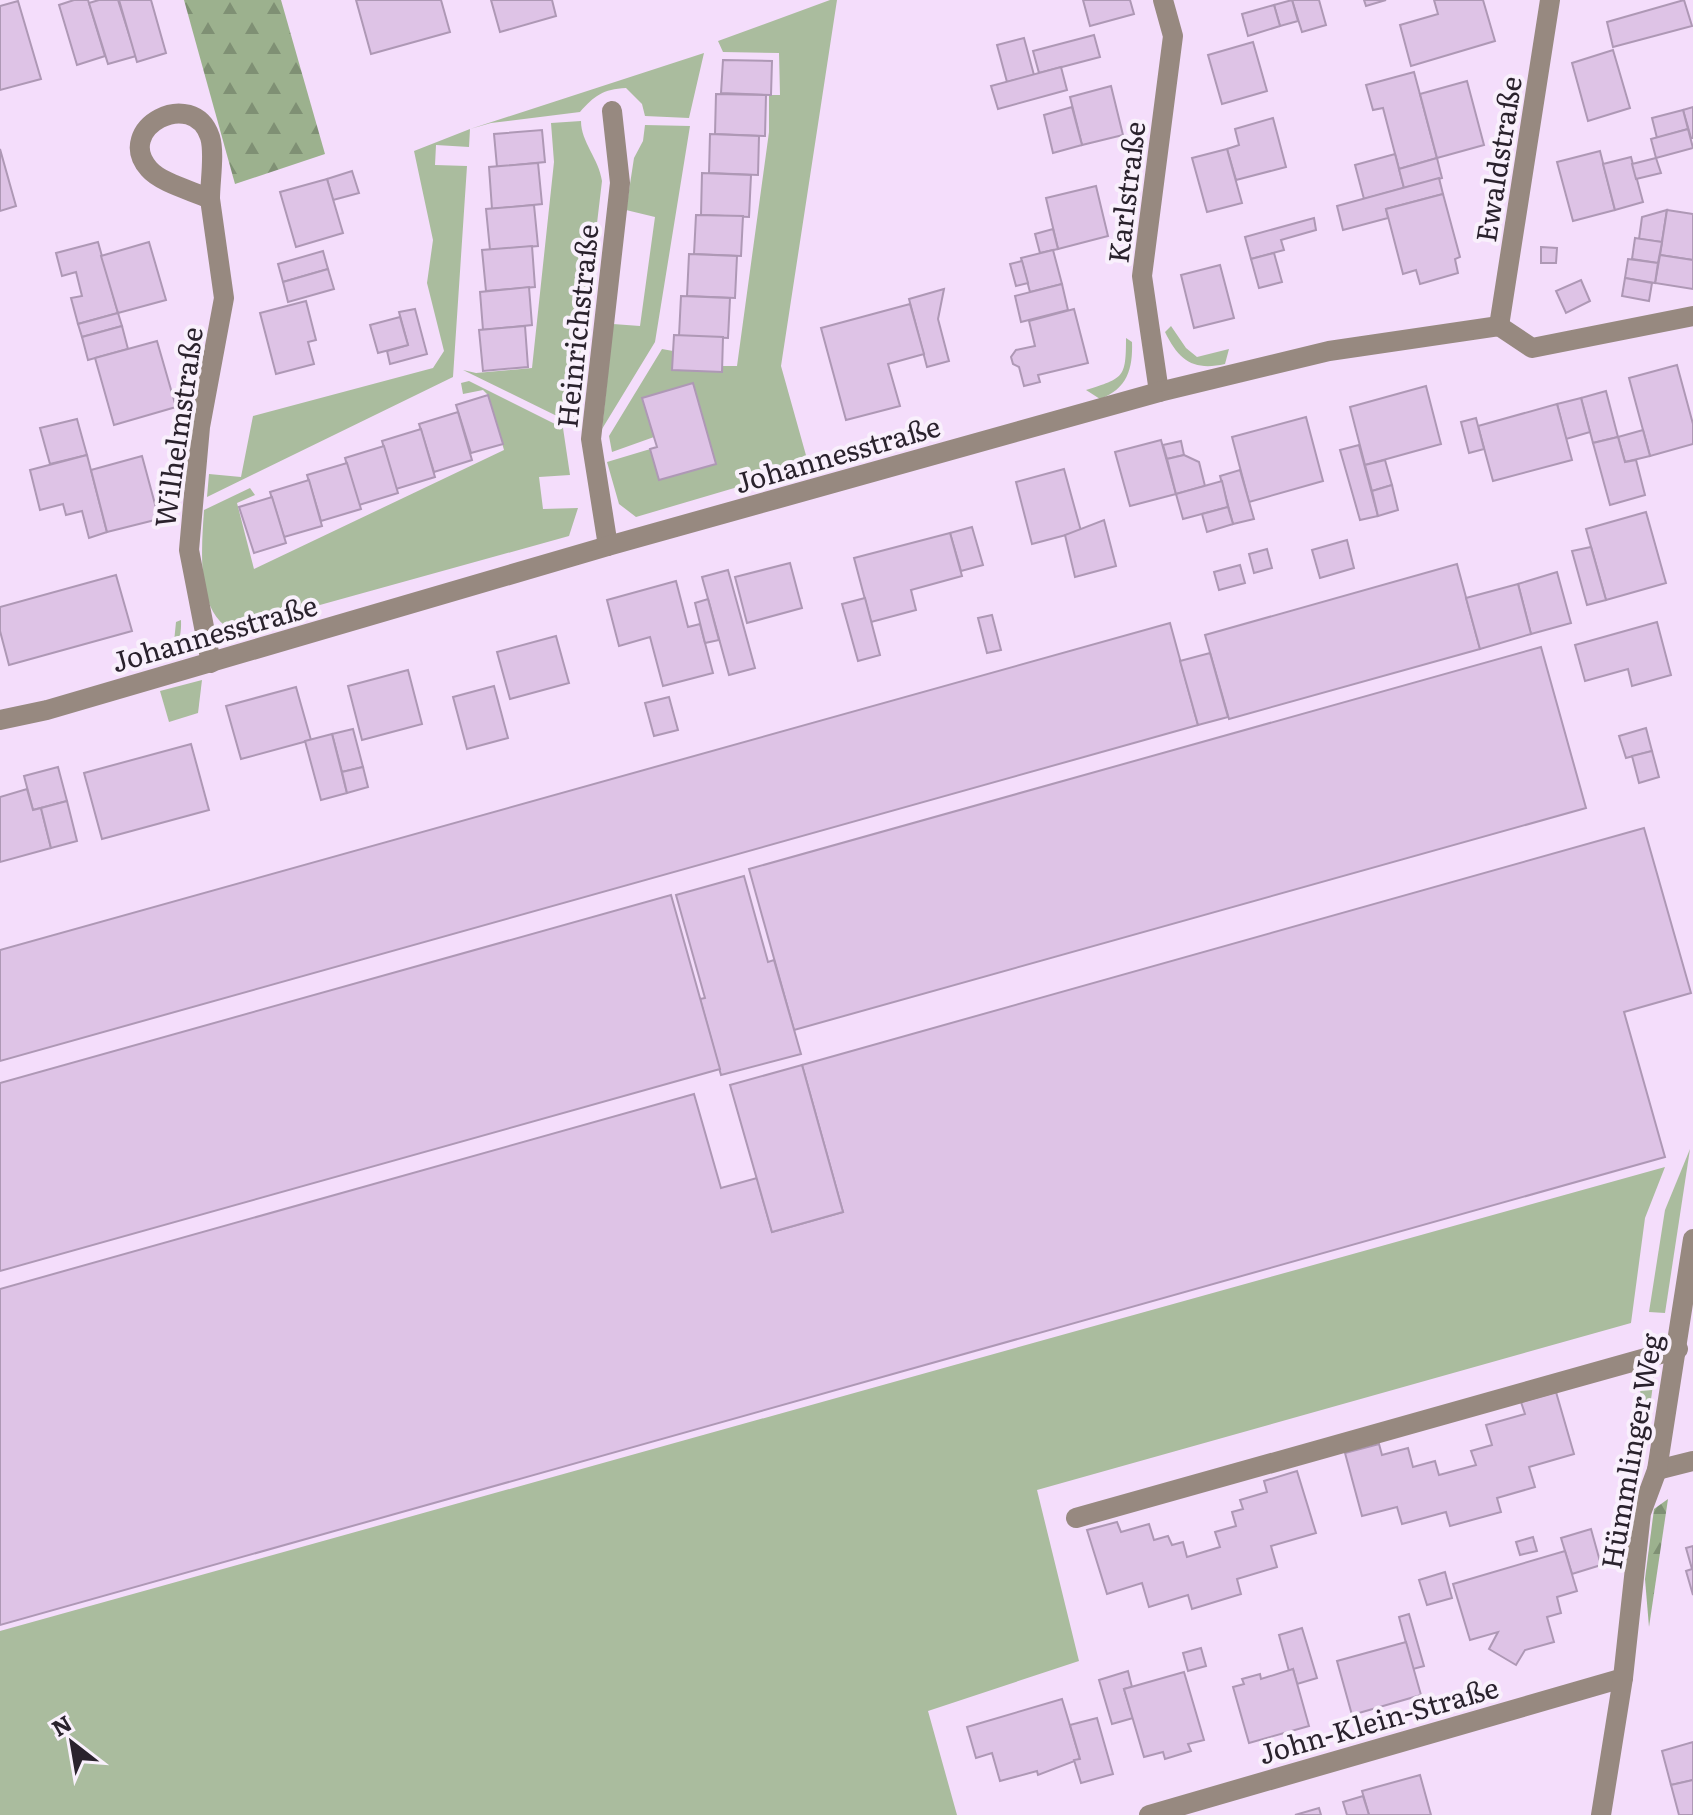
<svg xmlns="http://www.w3.org/2000/svg" width="1693" height="1815" viewBox="0 0 1693 1815" font-family="Literata,serif">
  <defs>
    <pattern id="forest-firs" width="22" height="20" patternUnits="userSpaceOnUse" patternTransform="scale(2)"><rect width="22" height="20" fill="#9cb18e"/><path d="M5 1l3.5 6h-7zM16 11l3.5 6h-7z" fill="#7f9074"/></pattern>
  </defs>
  <rect width="100%" height="100%" fill="#f4ddfb"/>
  <g fill="#aabc9e">
    <path d="M830,0h7l-56,366 28,100 -173,51 -17,-13 -12,-42 50,-15 -3,-10 -42,15 -3,-16 53,-87 11,2v19l49,2v-6h15l32,-234v-37h11l-1,-42 -56,-1 -5,-11z"/>
    <path d="M704,53l-15,65 -44,-2 -3,-12 -16,-16c-23,1 -32,8 -46,24l-89,11 -21,6 -1,18 -33,-2 -1,20 32,1 -14,211 -246,120 2,-23 32,3 12,-61 180,-48 11,-17 -17,-68 6,-43 -19,-89 56,-22z"/>
    <path d="M581,121c0,21 18,38 21,60l-28,237 -11,1 -100,-49 13,3 56,-5 22,-206 -3,-39z"/>
    <path d="M645,125l45,1 -35,216 -53,87 11,-105 27,2 15,-109 -29,-7 8,-52 9,-17z"/>
    <path d="M1171,326l15,22 11,9 32,-8 -4,15c-31,7 -46,-3 -60,-32z"/>
    <path d="M1126,338l6,4c1,27 -5,47 -32,57l-14,-9c38,-12 40,-12 40,-52z"/>
    <path d="M469,381l94,47 7,47 -31,2 4,32 35,-1 -9,28 -296,82 -13,16c-67,5 -59,-77 -56,-124l46,-22 5,7 -18,8 17,66 250,-119 -16,-55 -5,-5 -20,4 -2,-11z"/>
    <path d="M181,620c1,25 -8,36 -31,45l-17,-9 14,-1 27,-13 2,-20z"/>
    <path d="M202,680l-4,33 -29,9 -9,-31z"/>
    <path d="M1690,1149l-25,164 -16,-1 16,-102z"/>
    <path d="M1665,1167l-20,51 -14,105 -594,167 42,171 -151,50 29,104h-957v-184z"/>
    <path d="M1654,1377l-8,60h-1l-4,-1 -1,-57z"/>
  </g>
  <g fill="url(#forest-firs)">
    <path d="M184,0h97l44,154 -90,30z"/>
    <path d="M1668,1499l-19,128 -4,-48 9,-70z"/>
  </g>
  <g fill="#dec3e6" stroke="#ae98b5" stroke-width="2">
    <path d="M74,0h14l17,56 -28,9 -18,-60z"/>
    <path d="M99,0h19l18,56 -28,8 -19,-61z"/>
    <path d="M119,0h32l15,53 -29,9z"/>
    <path d="M356,0h85l9,32 -79,22z"/>
    <path d="M491,0h61l4,16 -56,16z"/>
    <path d="M1083,0h47l4,14 -44,12z"/>
    <path d="M1292,0h27l7,25 -24,7z"/>
    <path d="M1292,0l6,21 -18,5 -6,-21z"/>
    <path d="M1364,0h22l-20,6z"/>
    <path d="M1434,0h49l12,41 -84,25 -11,-41 38,-11z"/>
    <path d="M1684,0l8,26 -79,21 -6,-25z"/>
    <path d="M18,1l23,78 -41,11v-84z"/>
    <path d="M1274,5l6,21 -32,10 -6,-22z"/>
    <path d="M1094,35l6,22 -61,16 -6,-22z"/>
    <path d="M1024,38l10,37 -27,7 -10,-37z"/>
    <path d="M1253,42l14,49 -45,13 -14,-49z"/>
    <path d="M1613,50l17,58 -42,13 -16,-58z"/>
    <path d="M723,60l49,1 -1,34 -50,-2z"/>
    <path d="M1061,67l6,23 -69,19 -7,-23z"/>
    <path d="M1414,72l23,86 -38,11 -16,-61 -10,2 -7,-25z"/>
    <path d="M1467,81l17,64 -47,13 -17,-64z"/>
    <path d="M1111,86l12,49 -41,10 -12,-48z"/>
    <path d="M716,94l50,1 -1,41 -50,-2z"/>
    <path d="M1072,107l10,38 -29,8 -9,-38z"/>
    <path d="M1693,107v31h-2l-8,-28z"/>
    <path d="M1683,110l5,19 -31,9 -5,-20z"/>
    <path d="M1273,118l13,49 -50,13 -9,-31 12,-4 -4,-16z"/>
    <path d="M1688,129l5,19 -37,10 -5,-19z"/>
    <path d="M542,130l3,32 -48,5 -3,-33z"/>
    <path d="M710,134l49,2 -1,39 -49,-2z"/>
    <path d="M0,149l16,57 -16,5z"/>
    <path d="M1227,149l15,54 -35,9 -15,-54z"/>
    <path d="M1600,151l15,59 -42,11 -16,-59z"/>
    <path d="M1395,154l9,34 -40,11 -9,-34z"/>
    <path d="M1631,157l12,45 -28,8 -12,-46z"/>
    <path d="M1437,158l5,20 -38,10 -5,-19z"/>
    <path d="M1656,158l5,15 -25,6 -4,-15z"/>
    <path d="M538,163l4,41 -50,5 -3,-42z"/>
    <path d="M352,171l7,22 -26,7 -6,-21z"/>
    <path d="M702,173l49,2 -2,42 -48,-2z"/>
    <path d="M1439,178l4,16 -57,15 2,9 -45,12 -6,-24z"/>
    <path d="M327,179l16,54 -47,14 -16,-55z"/>
    <path d="M1096,186l12,50 -50,13 -12,-51z"/>
    <path d="M1443,194l17,63 -5,2 3,14 -38,11 -4,-14 -13,4 -17,-65z"/>
    <path d="M534,205l4,41 -48,4 -4,-41z"/>
    <path d="M1667,210l-5,32 -23,-3 3,-22z"/>
    <path d="M1667,210l26,4v46l-33,-5z"/>
    <path d="M696,215l47,1 -2,40 -47,-2z"/>
    <path d="M1314,218l2,12 -35,10 3,10 -33,9 -6,-22z"/>
    <path d="M1053,229l5,20 -18,4 -5,-19z"/>
    <path d="M1635,238l27,4 -4,21 -26,-4z"/>
    <path d="M98,242l20,71 -40,11 -7,-26 11,-2 -6,-24 -14,4 -6,-23z"/>
    <path d="M149,242l17,58 -48,13 -17,-57z"/>
    <path d="M532,246l3,41 -49,4 -4,-41z"/>
    <path d="M1541,247l16,1 -1,15h-15z"/>
    <path d="M1053,250l9,34 -32,8 -9,-34z"/>
    <path d="M323,251l5,18 -45,13 -5,-18z"/>
    <path d="M1274,253l8,29 -23,6 -8,-29z"/>
    <path d="M689,254l48,2 -2,42 -48,-2z"/>
    <path d="M1660,255l33,5v29l-38,-6z"/>
    <path d="M1628,259l30,4 -3,20 -30,-5z"/>
    <path d="M1022,261l6,22 -12,3 -6,-22z"/>
    <path d="M1220,265l14,53 -40,10 -13,-53z"/>
    <path d="M328,269l6,20 -46,13 -5,-20z"/>
    <path d="M1625,278l27,5 -3,18 -27,-5z"/>
    <path d="M1581,280l9,21 -24,12 -10,-22z"/>
    <path d="M1062,284l6,26 -47,12 -6,-26z"/>
    <path d="M529,287l3,38 -49,5 -3,-38z"/>
    <path d="M944,289l-6,30 11,42 -22,6 -18,-68z"/>
    <path d="M681,296l49,2 -2,40 -49,-2z"/>
    <path d="M306,301l10,39 -8,2 6,22 -38,10 -16,-61z"/>
    <path d="M910,304l14,50 -36,10 12,42 -54,14 -25,-92z"/>
    <path d="M415,309l12,45 -37,10 -3,-13 21,-6 -9,-33z"/>
    <path d="M1074,309l14,54 -50,12 2,7 -16,4 -5,-19 -6,-3 -2,-7 5,-7 19,-4 -6,-25z"/>
    <path d="M118,313l4,13 -40,11 -4,-13z"/>
    <path d="M400,317l8,28 -30,8 -8,-28z"/>
    <path d="M122,326l6,23 -40,11 -6,-23z"/>
    <path d="M525,326l3,41 -45,4 -4,-41z"/>
    <path d="M674,335l49,2 -1,35 -50,-2z"/>
    <path d="M157,341l19,66 -62,18 -19,-67z"/>
    <path d="M1677,365l16,59v20l-43,12 -21,-78z"/>
    <path d="M693,383l23,81 -57,16 -9,-31 7,-2 -15,-49z"/>
    <path d="M1426,386l15,58 -76,21 -15,-58z"/>
    <path d="M1606,391l12,46 -25,6 -12,-45z"/>
    <path d="M488,395l15,49 -32,9 -15,-48z"/>
    <path d="M1581,398l9,34 -24,7 -9,-35z"/>
    <path d="M1557,404l15,56 -79,21 -15,-55z"/>
    <path d="M458,412l14,48 -38,12 -15,-48z"/>
    <path d="M1306,417l17,64 -74,21 -17,-65z"/>
    <path d="M1476,418l8,31 -15,4 -8,-31z"/>
    <path d="M77,419l10,36 -37,9 -10,-36z"/>
    <path d="M421,429l14,48 -39,12 -14,-48z"/>
    <path d="M1643,430l7,26 -25,6 -7,-25z"/>
    <path d="M1618,437l7,25 11,-2 9,35 -35,10 -17,-62z"/>
    <path d="M1161,440l15,54 -46,12 -15,-54z"/>
    <path d="M1181,441l3,14 -17,4 -4,-14z"/>
    <path d="M1359,445l19,71 -18,4 -20,-70z"/>
    <path d="M384,446l14,47 -39,12 -14,-47z"/>
    <path d="M87,455l20,77 -18,6 -7,-27 -16,4 -3,-11 -23,6 -10,-40z"/>
    <path d="M1184,455l15,7 6,24 -29,8 -9,-35z"/>
    <path d="M142,456l17,63 -52,13 -16,-62z"/>
    <path d="M1385,460l7,25 -20,6 -7,-26z"/>
    <path d="M347,463l14,46 -40,12 -14,-46z"/>
    <path d="M1064,469l17,62 -49,13 -16,-62z"/>
    <path d="M1240,470l14,49 -21,5 -13,-48z"/>
    <path d="M309,480l13,46 -38,11 -14,-45z"/>
    <path d="M1222,481l6,26 -45,12 -7,-25z"/>
    <path d="M1392,485l6,25 -20,6 -6,-25z"/>
    <path d="M272,497l14,46 -32,10 -15,-46z"/>
    <path d="M1228,507l5,17 -26,8 -5,-18z"/>
    <path d="M1646,512l20,71 -60,17 -20,-71z"/>
    <path d="M1104,520l12,46 -41,11 -10,-42z"/>
    <path d="M972,527l11,38 -22,6 -11,-38z"/>
    <path d="M950,533l12,43 -51,14 5,20 -45,12 -17,-64z"/>
    <path d="M1347,540l7,28 -34,10 -8,-28z"/>
    <path d="M1591,547l15,53 -19,5 -15,-54z"/>
    <path d="M1267,549l5,19 -18,5 -5,-19z"/>
    <path d="M790,563l12,45 -55,15 -12,-46z"/>
    <path d="M1457,564l23,85 -251,70 -24,-84z"/>
    <path d="M1240,565l5,18 -26,7 -5,-18z"/>
    <path d="M728,570l27,98 -26,7 -27,-98z"/>
    <path d="M1557,572l14,51 -40,11 -13,-50z"/>
    <path d="M116,575l16,56 -123,34 -9,-34v-24z"/>
    <path d="M676,581l12,46 12,-3 13,49 -50,13 -13,-49 -31,9 -12,-46z"/>
    <path d="M1518,584l13,50 -51,15 -14,-51z"/>
    <path d="M865,598l15,57 -22,6 -16,-57z"/>
    <path d="M708,599l11,41 -14,3 -10,-40z"/>
    <path d="M992,615l9,35 -14,3 -9,-35z"/>
    <path d="M1657,622l14,53 -39,11 -4,-17 -43,12 -10,-36z"/>
    <path d="M1170,623l28,102 -1198,336v-111z"/>
    <path d="M556,636l13,47 -59,16 -13,-47z"/>
    <path d="M1541,647l45,161 -792,222 -45,-161z"/>
    <path d="M1210,653l18,64 -30,8 -18,-64z"/>
    <path d="M408,670l14,54 -60,16 -14,-54z"/>
    <path d="M494,686l14,52 -41,11 -14,-52z"/>
    <path d="M296,687l15,53 -70,19 -15,-53z"/>
    <path d="M669,697l9,33 -24,6 -9,-33z"/>
    <path d="M1646,728l6,23 -26,7 -7,-22z"/>
    <path d="M353,729l10,38 -21,5 -10,-38z"/>
    <path d="M332,734l15,59 -26,7 -16,-59z"/>
    <path d="M191,744l18,66 -107,29 -18,-66z"/>
    <path d="M1652,751l7,26 -20,6 -7,-27z"/>
    <path d="M58,767l9,34 -34,9 -9,-34z"/>
    <path d="M363,767l5,20 -21,6 -5,-21z"/>
    <path d="M27,789l6,21 8,-2 10,40 -51,14v-65z"/>
    <path d="M67,801l10,40 -26,7 -10,-40z"/>
    <path d="M1644,828l47,165 -67,19 41,145 -1665,468v-336l694,-195 27,94 36,-10 15,54 71,-20 -41,-147z"/>
    <path d="M744,876l24,86 6,-2 27,94 -80,21 -21,-76 5,-1 -29,-103z"/>
    <path d="M671,895l49,174 -720,202v-188z"/>
    <path d="M802,1065l41,147 -71,20 -42,-147z"/>
    <path d="M1556,1392l18,62 -45,13 6,20 -38,11 4,14 -51,14 -4,-14 -44,12 -5,-17 -35,9 -17,-63 34,-9 3,11 26,-7 5,19 22,-6 4,14 37,-10 -5,-14 21,-6 -6,-20 39,-11 -4,-12z"/>
    <path d="M1297,1471l19,62 -45,13 6,21 -40,12 4,15 -49,15 -4,-14 -39,12 -7,-24 -35,11 -20,-64 30,-8 4,10 28,-8 5,16 14,-4 4,9 11,-3 4,15 33,-10 -5,-15 21,-6 -4,-14 11,-3 -3,-9 27,-8 -3,-11z"/>
    <path d="M1591,1529l10,36 -29,9 -11,-36z"/>
    <path d="M1533,1537l4,14 -17,4 -4,-13z"/>
    <path d="M1693,1546v49l-7,-24 6,-2 -6,-21z"/>
    <path d="M1565,1551l12,40 -20,6 4,16 -14,4 7,25 -29,8 -9,15 -27,-16 9,-17 -28,8 -17,-56z"/>
    <path d="M1445,1572l7,26 -25,7 -8,-25z"/>
    <path d="M1409,1614l15,52 -11,3 -14,-52z"/>
    <path d="M1302,1628l15,50 -20,6 -4,-15 -4,2 -10,-36z"/>
    <path d="M1406,1642l15,53 -69,20 -15,-54z"/>
    <path d="M1201,1648l5,18 -18,5 -5,-18z"/>
    <path d="M1293,1669l16,57 -60,17 -16,-56 11,-3 -2,-5 18,-5 1,5z"/>
    <path d="M1128,1671l4,16 -8,2 9,29 -21,6 -13,-44z"/>
    <path d="M1184,1672l20,68 -16,4 3,7 -26,8 -2,-7 -19,5 -20,-68z"/>
    <path d="M1062,1699l18,60 -42,16 -1,-4 -37,10 -8,-28 -16,5 -9,-31z"/>
    <path d="M1097,1718l16,56 -32,9 -7,-23 6,-1 -10,-34z"/>
    <path d="M1693,1742v38l-22,5 -9,-34z"/>
    <path d="M1420,1775l11,40h-62l-7,-24z"/>
    <path d="M1693,1780v35h-14l-8,-30z"/>
    <path d="M1363,1796l6,19h-22l-4,-13z"/>
    <path d="M1319,1808l2,7h-26z"/>
  </g>
  <g fill="none" stroke-linecap="round" stroke-linejoin="round">
    <g stroke="#978980" stroke-width="20">
      <path d="M210,199c0,-18 5,-46 0,-62 -17,-51 -97,-9 -61,32 12,14 44,22 61,30l14,99 -24,129 -11,123 22,113"/>
      <path d="M1499,326l51,-326"/>
      <path d="M1159,392l-17,-116 31,-240 -10,-36"/>
      <path d="M608,546l-17,-107 29,-256 -8,-72"/>
      <path d="M0,720l47,-10 561,-164 551,-154 170,-41 170,-25 33,22 161,-32"/>
      <path d="M1657,1470l36,-9"/>
      <path d="M1076,1518l602,-169"/>
      <path d="M1149,1815l474,-137"/>
      <path d="M1601,1815l22,-137 18,-165 16,-43 36,-231"/>
    </g>
  </g>
  <g text-anchor="middle" dominant-baseline="central" stroke-width="8" stroke-linejoin="round" paint-order="stroke">
    <g font-size="28" fill="#2a222d" stroke="#f9f0fc">
      <text transform="translate(1497 159) rotate(-81)">Ewaldstraße</text>
      <text transform="translate(1125 192) rotate(-83)">Karlstraße</text>
      <text transform="translate(576 326) rotate(-84)">Heinrichstraße</text>
      <text transform="translate(177 427) rotate(-82)">Wilhelmstraße</text>
      <text transform="translate(837 453) rotate(-16)">Johannesstraße</text>
      <text transform="translate(214 632) rotate(-16)">Johannesstraße</text>
      <text transform="translate(1630 1451) rotate(-80)">Hümmlinger Weg</text>
      <text transform="translate(1378 1719) rotate(-16)">John-Klein-Straße</text>
    </g>
  </g>
  <g transform="translate(72 1743) rotate(329)" stroke="#f9f0fc" stroke-width="6" paint-order="stroke">
  <path d="M0-6L14 30L0 20L-14 30Z" fill="#2a222d"/>
  <text y="-12" font-size="22" font-weight="bold" text-anchor="middle" fill="#2a222d">N</text>
  </g>
</svg>
